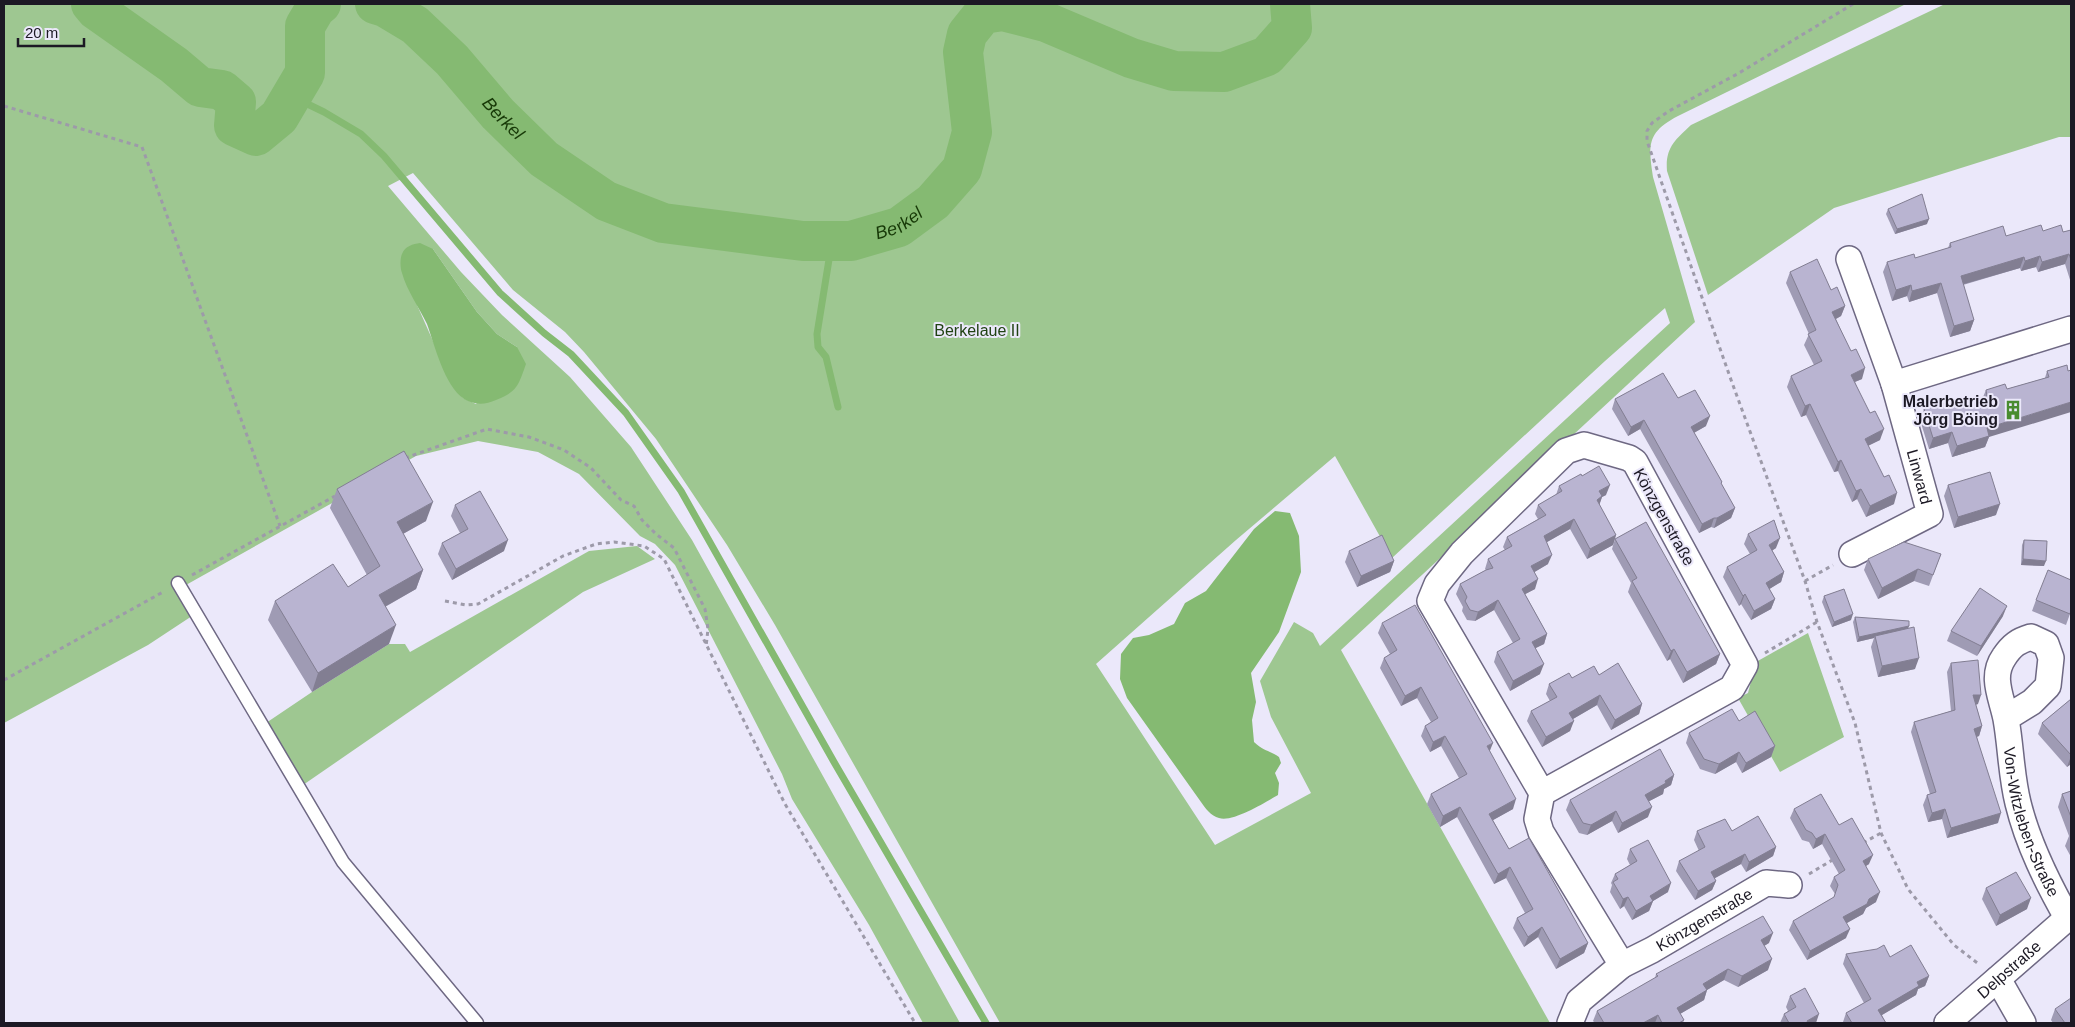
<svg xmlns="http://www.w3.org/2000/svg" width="2075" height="1027" viewBox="0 0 2075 1027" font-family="Helvetica,sans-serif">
  <rect width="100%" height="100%" fill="#ebe8fa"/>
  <g fill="#9ec791" fill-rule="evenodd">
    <path d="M4,4h1902l-228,112c-31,16 -30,29 -25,61l42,145 -354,328 209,373h-550l-225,-398 -48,-80 -71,-106 -72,-87 -19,-20 -52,-42 -100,-117 -25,13 73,86 41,43 68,62 61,70 61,93 268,483h-37l-54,-98 -77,-126 -10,-25 -107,-209 -20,-21 -15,-8 -61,-62 -41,-22 -60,-11 -62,15 -239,134 15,26 -44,29 -144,78zM433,249l44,63 20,22 20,13 -41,57 -13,-6 -10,-12 -36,-81zM1665,308l5,15 -350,323 -7,-13 -19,-11 -34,59 11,36 40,76 -96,52 -119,-181 140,-124 99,-84 57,102 213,-197z"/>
    <path d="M1945,4h126v133h-12l-225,71 -126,87 -41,-124c-2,-23 8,-31 24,-46z"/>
    <path d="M637,546l18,13 -72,33 -280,193 -37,-62 46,-31 77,-48h16l5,8 179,-101z"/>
    <path d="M1808,633l36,104 -64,35 -42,-74 10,-5 8,-31z"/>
  </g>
  <g fill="#85ba72">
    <path d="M420,243l13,6 44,63 20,22 20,13 9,17c-8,22 -8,27 -30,36 -11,5 -22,5 -32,-1 -20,-14 -29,-53 -37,-75 -8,-17 -20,-33 -25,-51 -2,-5 -2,-15 0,-19 3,-8 11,-10 18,-11z"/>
    <path d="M1275,511l15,2 9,23 2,36 -22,60 -28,41 5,29 -4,18 2,22c11,10 15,8 25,15l2,6 -6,10 4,10 -1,12c-12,7 -46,28 -59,23 -8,-2 -14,-10 -18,-16l-74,-104 -7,-19 1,-25 12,-16 16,-3 25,-11 11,-21 21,-12 48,-62z"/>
  </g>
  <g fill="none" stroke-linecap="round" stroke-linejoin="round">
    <g stroke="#85ba72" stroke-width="7">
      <path d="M293,97l31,15 37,22 23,22 116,137 44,40 27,21 55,59 55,78 153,271 152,261"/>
      <path d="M832,241l-15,93 1,13 8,10 12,50"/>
    </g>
    <g stroke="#85ba72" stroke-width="40">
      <path d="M91,4l5,6 78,55 26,22 22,3 14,12 -2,24 22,10 23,-19 26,-44v-47l10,-17 6,-5"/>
      <path id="s1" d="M375,4l10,3 30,18 37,35 46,54 46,45 62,42 57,22 140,18h48l48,-14 34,-25 29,-33 10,-37 -9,-80 4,-18 16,-20 20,-3 43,11 85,36 43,13 50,1 43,-16 25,-28 -2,-24"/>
    </g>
    <defs>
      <path id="lane" d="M178,583l165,279 134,161"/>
      <g id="street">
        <path id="s2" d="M1849,259l45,125 36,130 -78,40"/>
        <path d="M1894,384l177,-55"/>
        <path id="s3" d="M2006,718l26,-16 16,-16 3,-28 -5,-14 -15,-7c-13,4 -19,8 -27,20 -14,20 -2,41 2,62 5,28 5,56 12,84 10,41 29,79 50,116"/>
        <path d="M1542,793l190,-105 13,-23 -110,-203 -6,-4 -45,-13 -18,6 -104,102 -25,31 -7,17 112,192 -5,26 4,13 81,133 -43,36 -9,22"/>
        <path id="s4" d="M1622,965l30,-15 114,-67 23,2"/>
        <path d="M1998,979l25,44"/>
        <path id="s5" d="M1947,1023l124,-108"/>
      </g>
    </defs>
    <use href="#lane" stroke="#6e6883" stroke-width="15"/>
    <use href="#street" stroke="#6e6883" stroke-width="28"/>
    <g stroke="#9d9aa9" stroke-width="3" stroke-dasharray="4 4" stroke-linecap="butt">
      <path d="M1853,4l-114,69 -70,38 -17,12 -5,8v10l83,236 75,204 12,41 38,101 26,110 27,56 46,56 26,20"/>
      <path d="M4,106l138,41 138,379"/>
      <path d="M405,458l82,-29 42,8 35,13 27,18 30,32 13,6 8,14 14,14 18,14 31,61 3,20 -2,18"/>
      <path d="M192,575l143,-79"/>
      <path d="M1805,581l28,-16"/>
      <path d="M445,601l21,4 12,-1 85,-48 33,-12 18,-2 30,4 20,13 121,245 130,219"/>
      <path d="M1765,653l52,-31"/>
      <path d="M4,680l159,-88"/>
      <path d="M1863,843l18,-10"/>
      <path d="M1809,874l25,-15"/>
    </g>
    <use href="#lane" stroke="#fff" stroke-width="12"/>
    <use href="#street" stroke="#fff" stroke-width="25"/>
  </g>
  <g fill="#9f9bb4">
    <path d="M1888,209l39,15 -32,10 -9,-20z"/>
    <path d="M2071,230v53l-6,-19 -27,8 -2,-5 -15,4 -1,-3 -57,17 11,35 -4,11 -20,6 -13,-44 -28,9 -2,-6 -15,5 -9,-29 4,-10 28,-4 33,-10 2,-5 93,-12 20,1z"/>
    <path d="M1790,272l41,18 14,16 -4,10 -5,3 26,60 -7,3 25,58 -12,6 26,58 -28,13 -9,-18 -5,3 -14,-31 -4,1 -28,-57 -5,2 -14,-30 4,-11 23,-11 -10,-20 5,-11 -23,-51z"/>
    <path d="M2067,365l-78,72 -4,10 -33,10 -4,-14 -19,6 -9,-29 4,-11 22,-1 37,-11 3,-7 21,-1 38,-11 2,-7z"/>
    <path d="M1678,398l28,28 -12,7 28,49 -1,2 14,24 -4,10 -17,10 -3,-1 -12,6 -59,-104 -12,7 -16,-27 3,-10z"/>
    <path d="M1582,476l24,19 -4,2 -3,8 17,30 -3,10 -26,14 -17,-30 -23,13 1,22 -14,8 1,17 -10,5 22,40 -3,10 -9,4 5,26 -30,17 -16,-29 3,-10 16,-9 -19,-33 -19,11 -8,-1 -5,-9 1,-4 -7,-13 4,-10 26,-14 -1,-1 3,-10 17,-9 -2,-3 4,-10 31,-18 -3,-5 3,-9 18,-10 3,-9z"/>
    <path d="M1948,485l48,30 -42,13 -10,-32z"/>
    <path d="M337,489l89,32 -23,13 20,36 -7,19 -31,18 4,37 -77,48 -44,-72 7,-19 73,-14 19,-12 -37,-67z"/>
    <path d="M455,505l49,46 -52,29 -14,-26 4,-11 18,-10 -9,-17z"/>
    <path d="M1748,534l28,14 -4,2 12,22 -3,10 -12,7 6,10 -4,10 -20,11 -10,-16 -2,2 -16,-29 4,-10 23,-13 -6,-10z"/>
    <path d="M1615,539l105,115 -4,10 -33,19 -13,-24 -3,2 -39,-69 3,-9 -19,-34z"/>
    <path d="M2024,540l20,26 -23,-1 1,-20z"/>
    <path d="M1349,551l45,10 -4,11 -33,15 -12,-25z"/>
    <path d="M1941,554l-12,32 -15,-5 -36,18 -14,-29 4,-11z"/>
    <path d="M1824,596l27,24 -19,7 -10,-25z"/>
    <path d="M2036,600l35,11 -5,14 -34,-14z"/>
    <path d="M2003,616l-26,40 -30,-15 4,-10z"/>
    <path d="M1855,617l54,9 -1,2 7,41 -37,8 -7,-30 3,-9 -17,4 -4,-20z"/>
    <path d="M1382,623l108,129 23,57 -20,11 16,29 79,94 -4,10 -28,16 -18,-32 -14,10 -11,-19 4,-10 8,-5 -19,-35 -12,6 -37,-67 -17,10 -13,-23 4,-10 28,-16 -18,-32 -11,6 -9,-16 4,-10 6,-4 -14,-24 -16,8 -21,-38 4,-10 6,-4 -12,-21z"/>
    <path d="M1951,663l27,41 -2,1 6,21 -3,10 -2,1 21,86 -51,15 -5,-19 -14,3 -5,-17 4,-10 3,-1 -19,-62 3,-10 37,-11 -4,-39z"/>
    <path d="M1599,675l43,29 -3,10 -28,16 -14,-25 -24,14 -3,12 -28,16 -15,-26 4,-10 19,-10 -4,-7 3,-10 23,-6z"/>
    <path d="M2071,699v65l-4,3 -29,-33 4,-11z"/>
    <path d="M1739,721l36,25 -4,11 -29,16 -6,-11 -21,12 -15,-5 -14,-26 3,-10z"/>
    <path d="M1674,775l-3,10 -7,4 -1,5 -14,7 -1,16 -30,16 -6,-12 -25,14 -8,-2 -13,-23 4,-10z"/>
    <path d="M2071,791v66l-6,-11 4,-10 -11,-29 4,-13z"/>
    <path d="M1794,809l45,16 30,39 -3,2 10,36 -10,6 -3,6 -17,9v15l-39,22 -18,-30 4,-9 41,-24 1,-3 -5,-8 4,-9 5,-3 -17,-30 -9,5 -4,-7 -7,-2 -12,-22z"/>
    <path d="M1697,831h35l44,16 -3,9 -27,16 -5,-8 -27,14 2,3 -4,9 -17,10 -19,-29 3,-10 20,-10 -5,-11z"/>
    <path d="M1630,849l38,43 -15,9 -4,10 -17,9 -8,-14 -4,3 -10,-17 2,-7 -1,-2 4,-9 15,-9 -3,-6z"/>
    <path d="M1986,888l41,21 -31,17 -14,-27z"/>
    <path d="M1769,943l-5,3 4,24 -30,17 -14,-7 -17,10 -3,10 -24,14 4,6 -1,3h-88l-2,-2 4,-10 58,-33 1,-4z"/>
    <path d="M1846,954l44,3 39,19 -4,10 -7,3 -2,6 -34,20 4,8h-43v-1l3,-9 18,-10 -21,-39z"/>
    <path d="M1790,996l26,27h-36l4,-9 4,-3 -2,-4z"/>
    <path d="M2055,1009l16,14h-18l-2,-3z"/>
  </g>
  <g fill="#827e92">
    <path d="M1929,219l-2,5 -32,10 2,-5z"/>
    <path d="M2069,254l-4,10 -27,8 4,-10z"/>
    <path d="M2040,256l-4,11 -15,4 4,-10z"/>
    <path d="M2024,257l-4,11 -63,18 4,-10z"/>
    <path d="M1941,283l-4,10 -28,9 3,-11z"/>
    <path d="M1911,285l-4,11 -15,5 4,-11z"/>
    <path d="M1845,306l-4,10 -13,7 4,-11z"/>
    <path d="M1974,320l-4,11 -20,6 4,-11z"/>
    <path d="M1865,368l-3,11 -15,6 4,-10z"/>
    <path d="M2071,402v10l-82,25 -4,10 -33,10 5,-11 30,-18z"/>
    <path d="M1810,404l-4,11 -5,2 4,-11z"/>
    <path d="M1710,416l-4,10 -18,10 3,-9z"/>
    <path d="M1644,420l-4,9 -12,7 3,-9z"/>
    <path d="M1884,429l-4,11 -19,9 4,-10z"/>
    <path d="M1952,432l-4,11 -19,6 4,-11z"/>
    <path d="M1841,460l-3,11 -4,1 4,-10z"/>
    <path d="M1610,485l-4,10 -4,2 -3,9 -6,4 6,-19z"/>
    <path d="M1861,489l-4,10 -5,3 4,-11z"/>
    <path d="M1897,493l-3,11 -28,13 4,-11z"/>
    <path d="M433,502l-7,19 -36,20 7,-19z"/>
    <path d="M2000,504l-4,11 -42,13 4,-11z"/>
    <path d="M1735,508l-4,10 -17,10 3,-10z"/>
    <path d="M1714,518l-3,9 -12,6 3,-9z"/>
    <path d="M1574,519l-4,10 -30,17 4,-10z"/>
    <path d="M1616,535l-3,10 -26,14 3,-10z"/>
    <path d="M1780,538l-4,10 -10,7 3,-10z"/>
    <path d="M508,540l-4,11 -52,29 4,-11z"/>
    <path d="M1552,555l-4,9 -20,12 3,-10z"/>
    <path d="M2023,559l23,2 -2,5 -23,-1z"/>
    <path d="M1394,561l-4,11 -33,15 4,-11z"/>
    <path d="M1918,569l-4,12 -36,18 4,-11z"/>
    <path d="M423,570l-7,19 -44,25 7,-19z"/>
    <path d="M1784,572l-3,10 -18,11 3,-10z"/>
    <path d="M1538,579l-3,10 -17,9 4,-9z"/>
    <path d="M1745,594l-4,10 -2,2 4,-10z"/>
    <path d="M1775,599l-4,10 -20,11 3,-9z"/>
    <path d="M1498,600l-4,10 -19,11 3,-9z"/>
    <path d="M2007,606l-4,10 -26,40 4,-10z"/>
    <path d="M1853,614l-2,6 -19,7 2,-5z"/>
    <path d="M396,625l-7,19 -77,48 6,-19z"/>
    <path d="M1909,626l-2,5 -32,5 -1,2 -17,4 2,-5z"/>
    <path d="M1547,634l-3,10 -16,8 4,-10z"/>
    <path d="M1674,649l-4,10 -3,2 4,-10z"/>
    <path d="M1720,654l-4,10 -33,19 4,-11z"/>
    <path d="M1919,658l-4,11 -37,8 4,-11z"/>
    <path d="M1544,664l-4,10 -30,17 3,-10z"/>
    <path d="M1421,687l-4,11 -16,8 4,-10z"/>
    <path d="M1600,695l-3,10 -31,18 3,-10z"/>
    <path d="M1973,695h8l-3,9 -8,1z"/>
    <path d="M1642,704l-3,10 -28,16 4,-10z"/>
    <path d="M1574,721l-4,10 -28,16 4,-10z"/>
    <path d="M1982,726l-3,10 -8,2 3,-9z"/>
    <path d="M1445,736l-4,10 -11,6 3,-10z"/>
    <path d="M1493,743l-4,10 -2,-7z"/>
    <path d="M1775,746l-4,11 -29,16 4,-10z"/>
    <path d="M1739,752l-3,10 -21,12 4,-10z"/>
    <path d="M2071,756v8l-4,3z"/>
    <path d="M1674,775l-3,10 -7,4 -1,5 -21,11 3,-10 20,-14z"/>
    <path d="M1516,799l-3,10 -27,15 3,-10z"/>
    <path d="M1460,807l-3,10 -17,10 3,-11z"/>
    <path d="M1652,807l-4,10 -30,16 4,-10z"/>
    <path d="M1945,809l-3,10 -14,3 4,-9z"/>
    <path d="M1616,811l-4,10 -25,14 4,-10z"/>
    <path d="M2001,813l-3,10 -51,15 4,-10z"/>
    <path d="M1825,834l-3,10 -9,5 3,-10z"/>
    <path d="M1776,847l-3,9 -27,16 3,-10z"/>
    <path d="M1745,854l-4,10 -33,18 3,-10z"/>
    <path d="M1873,855l-4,9 -10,6 4,-9z"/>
    <path d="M1510,867l-4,11 -12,6 4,-10z"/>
    <path d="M1716,881l-4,9 -17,10 3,-9z"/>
    <path d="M1671,883l-3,9 -15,9 -4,10 -17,9 4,-9 14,-15z"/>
    <path d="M1880,892l-4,10 -10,6 -3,6 -23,13 3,-10 26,-18z"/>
    <path d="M1628,897l-4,9 -4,3 3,-10z"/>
    <path d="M2031,898l-4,11 -31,17 4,-11z"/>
    <path d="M1542,927l-4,10 -14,10 4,-10z"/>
    <path d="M1850,929l-4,9 -39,22 3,-9z"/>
    <path d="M1773,933l-4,10 -12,7 4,-10z"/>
    <path d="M1588,943l-4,10 -28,16 4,-10z"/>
    <path d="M1772,959l-4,11 -30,17 4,-11z"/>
    <path d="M1728,969l-4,11 -24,14 3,-10z"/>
    <path d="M1929,976l-4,10 -7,3 -2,6 -41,24 3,-9 39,-28z"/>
    <path d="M1707,990l-3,10 -31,18 4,-10z"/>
    <path d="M1819,1014l-3,9h-10l1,-2z"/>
    <path d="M1658,1015l-3,8h-12z"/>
  </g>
  <g fill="#b9b4d1" stroke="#827e92">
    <path d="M1922,194l7,25 -32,10 -9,-20z"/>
    <path d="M2041,225l2,6 18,-6 2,7 8,-2v30l-2,-6 -27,8 -2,-6 -15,5 -1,-4 -63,19 13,44 -20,6 -13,-43 -29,8 -1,-6 -15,5 -9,-28 27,-8 1,4 36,-11 -1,-4 53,-17 3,10z"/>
    <path d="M1817,259l14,31 6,-3 8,19 -13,6 19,39 5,-2 9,19 -14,7 19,38 5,-2 9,18 -19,10 19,38 5,-2 8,18 -27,13 -9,-17 -5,2 -15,-31 -3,2 -28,-58 -5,2 -14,-30 31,-15 -14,-27 8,-4 -26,-58z"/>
    <path d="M2067,365l1,6 3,-1v32l-84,26 2,8 -32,10 -5,-14 -19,6 -9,-29 20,-6 2,5 41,-12 -1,-6 19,-6 2,5 42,-12 -2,-6z"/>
    <path d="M1663,373l15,25 17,-8 15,26 -19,11 31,55 -1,1 14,25 -18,10h-3l-12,6 -58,-104 -13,7 -16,-28z"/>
    <path d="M404,451l29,51 -36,20 26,48 -44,25 17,30 -78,48 -43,-72 58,-37 15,23 32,-21 -43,-77z"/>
    <path d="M1599,466l11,19 -11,6 3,5 -5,4 19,35 -26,14 -16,-30 -30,17 8,19 -21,11 7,13 -16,10 25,45 -15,8 12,22 -31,17 -16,-29 23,-13 -22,-39 -20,12 -8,-2 -5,-9 2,-4 -7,-13 26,-14 7,-2 -5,-9 24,-13 -5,-9 39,-22 -8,-10 24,-14 -3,-5 22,-12 1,2z"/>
    <path d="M1990,472l10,32 -42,13 -10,-32z"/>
    <path d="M480,491l28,49 -52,29 -14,-26 26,-14 -13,-24z"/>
    <path d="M1774,520l6,18 -11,7 15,27 -18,11 9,16 -21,12 -9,-17 -2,2 -16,-29 30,-17 -9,-16z"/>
    <path d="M1646,522l74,132 -33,18 -13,-23 -3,2 -39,-70 5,-3 -22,-39z"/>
    <path d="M1382,535l12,26 -33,15 -12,-25z"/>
    <path d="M2024,540l23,1 -1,20 -23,-2z"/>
    <path d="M1904,542l37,12 -8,21 -15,-6 -36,19 -14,-29z"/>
    <path d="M2048,570l23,10v30l-1,4 -34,-14z"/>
    <path d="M1980,588l27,18 -26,40 -30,-15z"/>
    <path d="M1844,589l9,25 -19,8 -10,-26z"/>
    <path d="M1415,605l78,138 -6,3 29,53 -27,15 20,35 20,-11 59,105 -28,16 -18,-32 -14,10 -11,-19 16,-9 -23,-42 -12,7 -38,-67 -17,9 -12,-22 36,-20 -22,-38 -12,6 -8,-16 13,-8 -17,-31 -16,9 -21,-38 13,-8 -15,-27z"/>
    <path d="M1855,617l54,4v5l-50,11z"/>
    <path d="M1914,627l5,31 -37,8 -7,-30z"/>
    <path d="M1978,660l3,35h-8l9,31 -8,3 27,84 -50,15 -6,-19 -13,4 -5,-18 9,-3 -22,-70 41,-12 -4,-47z"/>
    <path d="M1618,663l24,41 -27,16 -15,-25 -31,18 5,8 -28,16 -15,-26 26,-14 -8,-13 20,-11 3,5 22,-12 5,9z"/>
    <path d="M2071,699v56l-29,-32z"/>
    <path d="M1732,709l7,12 16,-10 20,35 -29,17 -7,-11 -20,12 -15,-5 -15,-26z"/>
    <path d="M1660,749l14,26 -9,6 1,2 -21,12 7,12 -30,16 -6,-12 -25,14 -8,-2 -13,-23z"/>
    <path d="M2071,791v26l-9,-23z"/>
    <path d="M1821,794l18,31 13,-7 21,37 -10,6 17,31 -11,7 -2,5 -24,13 7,12 -40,22 -17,-30 41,-24 4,-12 -4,-8 11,-7 -20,-36 -9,5 -4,-6 -6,-3 -12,-21z"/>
    <path d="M1758,816l18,31 -27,15 -4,-8 -34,18 5,9 -18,10 -19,-30 26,-14 -8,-16 28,-12 7,12z"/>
    <path d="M1648,840l23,43 -21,13 3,5 -17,10 -8,-14 -5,2 -10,-17 5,-3 -3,-5 22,-13 -7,-12z"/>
    <path d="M2016,872l15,26 -31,17 -14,-27z"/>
    <path d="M1763,916l10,17 -12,7 11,19 -30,17 -14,-7 -25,15 4,6 -30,18 7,12 -5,3h-17l-4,-8 -15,8h-39l-7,-12 61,-35 -2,-2z"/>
    <path d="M1884,945l6,12 21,-12 18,31 -12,6 2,4 -41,24 8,13h-34l-6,-10 25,-14 -25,-45 31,-5z"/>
    <path d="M1805,988l14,26 -12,7 1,2h-19l-5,-9 12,-7 -6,-11z"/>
    <path d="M2071,998v25h-6l-10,-14z"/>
  </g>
  <defs>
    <symbol id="building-bare" viewBox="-9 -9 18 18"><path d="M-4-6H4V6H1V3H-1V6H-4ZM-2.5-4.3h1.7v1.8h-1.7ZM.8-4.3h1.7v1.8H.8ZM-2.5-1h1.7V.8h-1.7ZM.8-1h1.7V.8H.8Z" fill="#498c2f" stroke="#ebe8fa" stroke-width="2.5" paint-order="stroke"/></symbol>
  </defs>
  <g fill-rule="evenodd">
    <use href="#building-bare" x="1999" y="396" width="28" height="28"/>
  </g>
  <g text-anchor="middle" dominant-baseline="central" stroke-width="4" stroke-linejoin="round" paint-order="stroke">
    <g font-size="16" fill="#204212" stroke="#ebe8fa">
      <text x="977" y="330">Berkelaue II</text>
    </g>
    <g font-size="16" font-weight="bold" fill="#1c1924" stroke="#ebe8fa" text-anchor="end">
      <text x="1998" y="401">Malerbetrieb<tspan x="1998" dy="18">Jörg Böing</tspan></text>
    </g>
    <g font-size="16" fill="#1c1924" stroke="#ebe8fa">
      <text stroke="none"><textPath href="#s2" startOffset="229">Linward</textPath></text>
      <text transform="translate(1664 517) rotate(61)">Könzgenstraße</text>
      <text stroke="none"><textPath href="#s3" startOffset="318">Von-Witzleben-Straße</textPath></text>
      <text stroke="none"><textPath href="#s4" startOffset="94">Könzgenstraße</textPath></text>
      <text stroke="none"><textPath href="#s5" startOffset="82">Delpstraße</textPath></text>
    </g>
    <g font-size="18" font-style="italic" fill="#173907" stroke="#ebe8fa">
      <text stroke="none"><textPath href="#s1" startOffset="174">Berkel</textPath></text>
      <text stroke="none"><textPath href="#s1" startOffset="608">Berkel</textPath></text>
    </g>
  </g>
  <rect width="2075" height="1027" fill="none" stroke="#1c1924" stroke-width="10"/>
  <path d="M18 38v8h66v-8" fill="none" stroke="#1c1924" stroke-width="2.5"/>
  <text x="25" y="38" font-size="15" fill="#1c1924" stroke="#ebe8fa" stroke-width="4" paint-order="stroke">20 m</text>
</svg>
